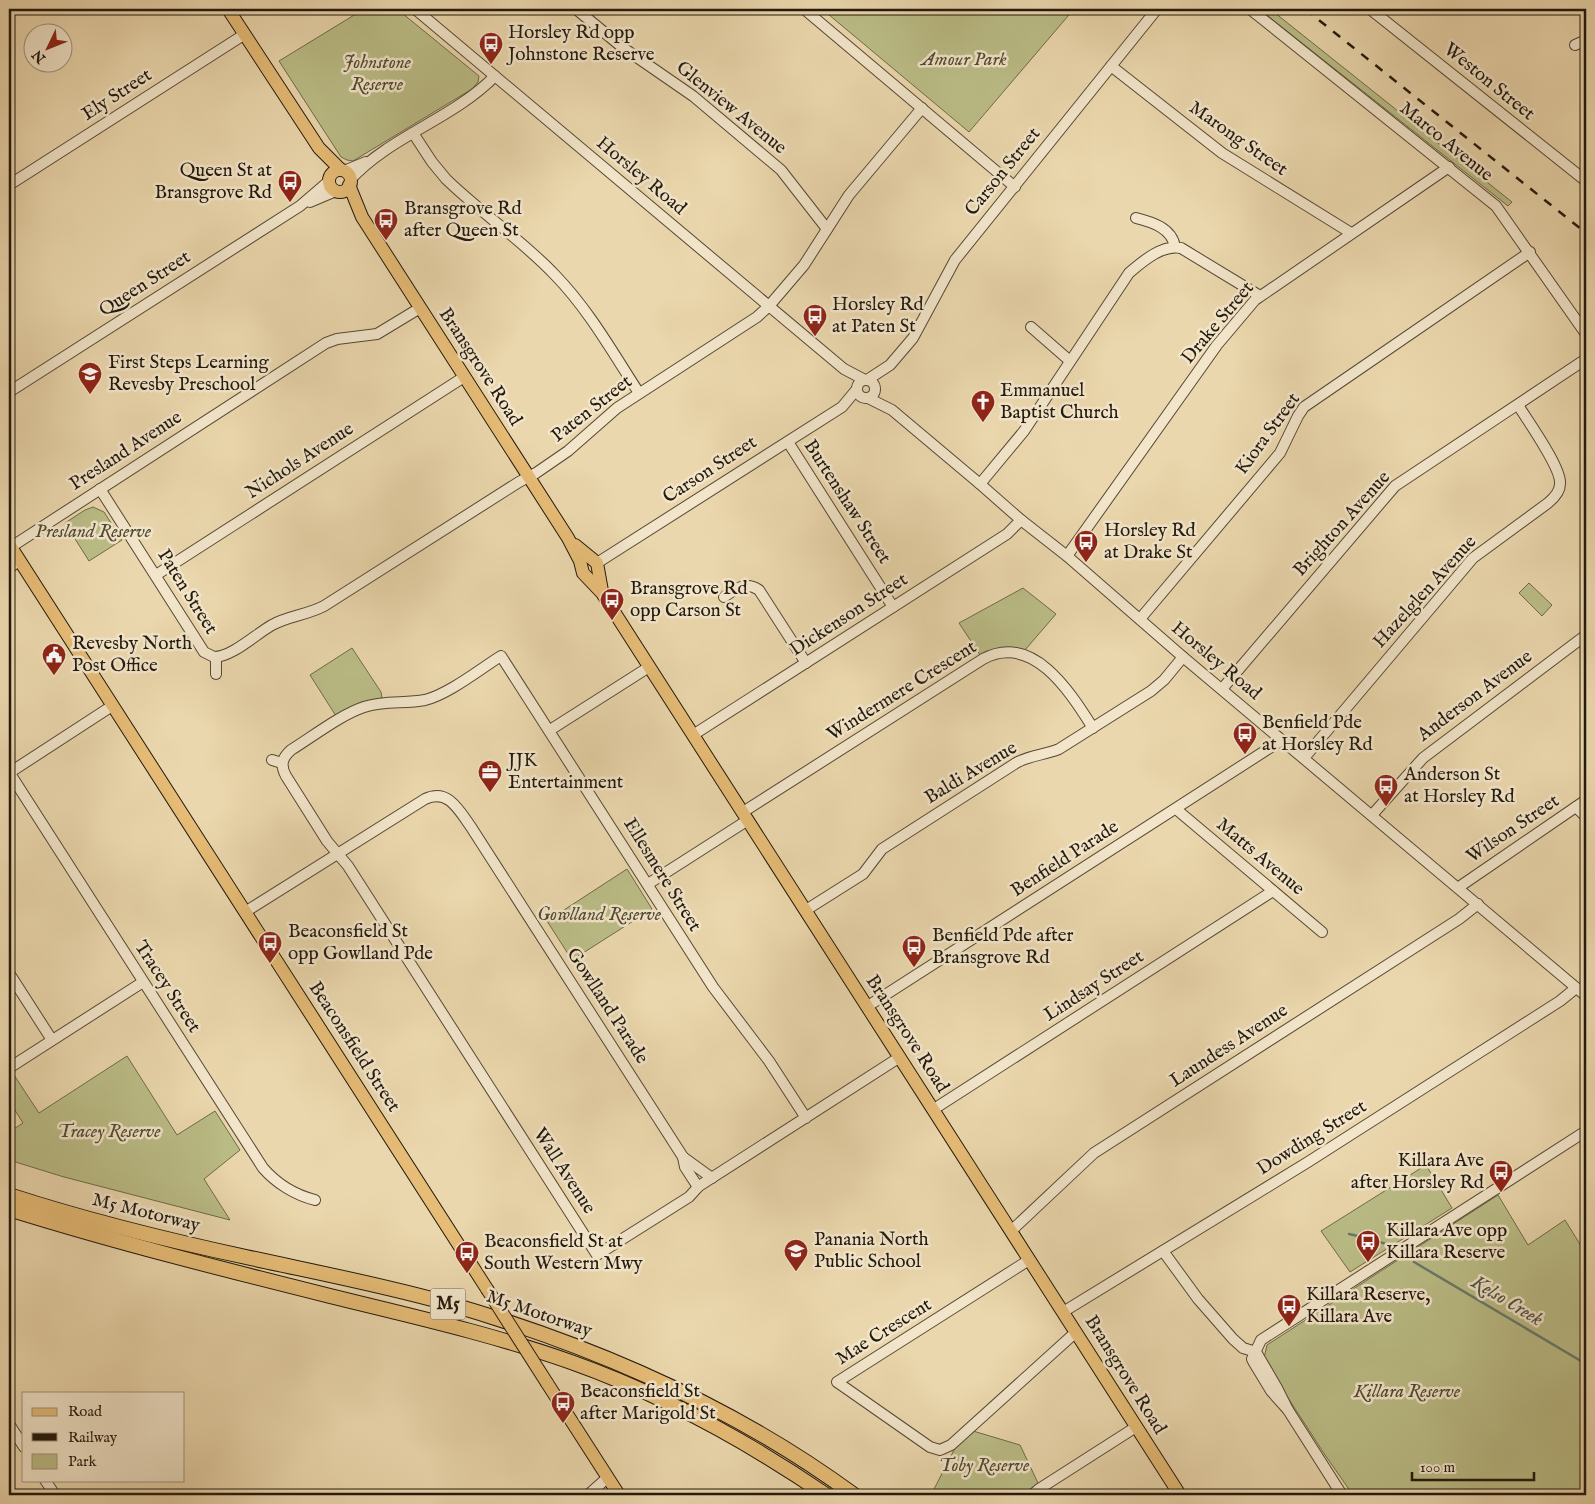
<svg xmlns="http://www.w3.org/2000/svg" width="1595" height="1504" viewBox="0 0 1595 1504" font-family="'IM FELL English',serif">
  <rect width="100%" height="100%" fill="#ebd7ad"/>
  <filter id="stains"><feTurbulence type="fractalNoise" baseFrequency=".004" numOctaves="4"/><feColorMatrix values="0 0 0 0 .2 0 0 0 0 .09 0 0 0 0 .02 0 0 0 .5 -.17"/></filter>
  <radialGradient id="worn" r=".72"><stop offset=".6" stop-color="#630" stop-opacity="0"/><stop offset="1" stop-color="#630" stop-opacity=".3"/></radialGradient>
  <g fill="#bbbd87" stroke="#6e6b4a">
    <path d="M364,9h33l82,67 -1,6 -6,7 -119,72 -6,-1 -6,-3 -62,-96z"/>
    <path d="M822,9h252l-105,123z"/>
    <path d="M1259,9h11l242,193 -4,4z"/>
    <path d="M93,507l11,5 18,28 -33,21 -24,-38 20,-13z"/>
    <path d="M1529,583l23,22 -10,11 -23,-23z"/>
    <path d="M1023,588l33,26 -31,36c-16,-4 -30,-2 -45,5l-21,-32z"/>
    <path d="M352,648l29,44 1,6 -20,4 -26,14 -26,-41z"/>
    <path d="M627,869l25,40 -80,51 -25,-39z"/>
    <path d="M127,1056l50,79 38,-24 25,39 -36,29 26,41 -166,-43 -55,-17v-28l14,-9 -14,-22v-22l5,-4 25,38z"/>
    <path d="M1426,1165l26,43 -102,64 -29,-41z"/>
    <path d="M1498,1195l30,50 37,-25 21,34v241h-233l-28,-40 -57,-88 -4,-9 3,-13z"/>
    <path d="M973,1431l47,14 18,38 -9,7 -3,5h-95l23,-45z"/>
  </g>
  <g fill="none" stroke-linecap="round" stroke-linejoin="round">
    <g stroke="#697a6c" stroke-width="2.5">
      <path d="M1349,1234l18,4 19,6"/>
      <path d="M1414,1262l172,102"/>
    </g>
    <defs>
      <g id="minor">
        <path d="M415,9l429,360 21,11"/>
        <path d="M576,9l46,38 71,49 88,74 46,59"/>
        <path d="M804,9l211,178"/>
        <path d="M1250,9l246,197 90,128"/>
        <path d="M1370,9l216,172"/>
        <path d="M1575,45l11,-5"/>
        <path d="M1111,66l111,87 129,80"/>
        <path d="M413,133l19,29 14,17c35,34 76,61 109,96 34,35 58,78 84,118"/>
        <path d="M344,171l22,-9"/>
        <path d="M350,180c40,-44 103,-61 145,-104"/>
        <path d="M9,185l236,-151"/>
        <path d="M310,202l26,-11"/>
        <path d="M1136,218c16,4 36,10 39,29"/>
        <path d="M1031,327l39,34"/>
        <circle cx="866" cy="389" r="9"/>
        <path d="M867,380l23,-15 23,-27 42,-78 202,-251"/>
        <path d="M9,392l291,-186 29,-25"/>
        <path d="M868,398l24,12 88,74 41,36 46,36 116,101 403,339"/>
        <path d="M788,442l105,165"/>
        <path d="M980,484l44,-53 105,-158c13,-11 33,-29 52,-25l79,48"/>
        <path d="M100,489l104,163 10,5c18,0 42,-23 58,-32 16,-9 35,-10 52,-19l195,-124 17,-9 32,-22 49,-43 140,-91 12,-11 35,-41 45,-70 73,-87"/>
        <path d="M11,547l315,-204 11,-4 40,-5 43,-26"/>
        <path d="M1067,556l150,-211 38,-45 194,-133"/>
        <path d="M597,563l245,-156 15,-18"/>
        <path d="M9,568l10,-7"/>
        <path d="M156,575l308,-198"/>
        <path d="M724,597c11,-8 22,-16 35,-7l47,73"/>
        <path d="M1140,619l140,-166 18,-37 6,-9 226,-155"/>
        <path d="M216,674v-16"/>
        <path d="M1222,689l173,-203 191,-127"/>
        <path d="M550,730l99,-63"/>
        <path d="M693,735l314,-201 14,-14"/>
        <path d="M1304,758l169,-200 75,-55c6,-5 12,-11 12,-19 2,-16 -33,-64 -42,-79"/>
        <path d="M272,760l10,3"/>
        <path d="M9,772l254,396c13,15 32,27 52,32"/>
        <path d="M9,773l103,-67"/>
        <path d="M1576,807l10,10"/>
        <path d="M1176,809l146,123"/>
        <path d="M743,812l240,-153c50,-27 87,33 110,69"/>
        <path d="M1372,815l51,-57 163,-123"/>
        <path d="M648,884l100,-64"/>
        <path d="M1459,887l127,-87"/>
        <path d="M806,910l57,-36 19,-25 134,-86c14,-8 29,-8 43,-14l92,-58 13,-11 19,-23"/>
        <path d="M245,912l180,-113c23,-11 34,11 46,28l212,330 29,21"/>
        <path d="M9,973l43,67"/>
        <path d="M868,1006l414,-266"/>
        <path d="M9,1068l134,-86"/>
        <path d="M934,1109l339,-218"/>
        <path d="M806,1118l-37,-57 -56,-74 -212,-331c-21,13 -52,38 -76,44 -20,4 -41,0 -61,7 -22,7 -52,30 -73,43 -9,8 -11,15 -5,26l41,65 21,25 249,389 92,-58 10,-11 201,-129"/>
        <path d="M683,1157l2,10 13,20"/>
        <path d="M1011,1231l83,-78 365,-234 19,-15"/>
        <path d="M1163,1251l35,48 35,40 10,9 13,4 21,36 11,22 54,85"/>
        <path d="M1029,1260l-192,122 93,65 10,3 11,-5 125,-113"/>
        <path d="M1063,1312l245,-150 252,-161 16,-13"/>
        <path d="M1288,1410l-17,-19 -17,-28 -2,-4 9,-19 325,-209"/>
        <path d="M9,1424l15,23"/>
        <path d="M45,1480l10,15"/>
        <path d="M588,1495l19,-17"/>
        <path d="M1032,1495l7,-6 97,-62"/>
      </g>
      <g id="major">
        <path d="M228,9l91,139 22,22"/>
        <circle cx="340" cy="181" r="11"/>
        <path d="M349,185l13,32 206,321 12,23 3,12 19,20 578,902"/>
        <path d="M9,544l478,745"/>
        <path d="M575,545l22,18 5,28"/>
        <path d="M547,1383l72,112"/>
      </g>
      <g id="highway">
        <path d="M9,1195c77,25 158,45 237,62 68,15 137,28 204,47 144,42 283,102 404,191"/>
        <path d="M9,1209c106,33 213,60 321,87 81,20 162,38 241,66 90,32 176,79 255,133"/>
      </g>
    </defs>
    <use href="#minor" stroke="#544836" stroke-width="12"/>
    <use href="#major" stroke="#22190e" stroke-width="14"/>
    <use href="#highway" stroke="#22190e" stroke-width="16"/>
    <use href="#minor" stroke="#f2e5ca" stroke-width="10"/>
    <use href="#major" stroke="#e6bc76" stroke-width="12"/>
    <use href="#highway" stroke="#e6bc76" stroke-width="14"/>
    <path stroke="#22190e" stroke-width="2.5" stroke-dasharray="9 9" stroke-linecap="butt" d="M1305,9l281,224"/>
    <defs>
      <path id="major-bridge" d="M487,1289l60,94"/>
    </defs>
    <use href="#major-bridge" stroke="#22190e" stroke-width="14" stroke-linecap="butt"/>
    <use href="#major-bridge" stroke="#e6bc76" stroke-width="12"/>
  </g>
  <defs>
    <symbol id="bus-pin" viewBox="-11 -11 22 30"><path d="M0 17L-7.5 6A9.5 9.5 0 1 1 7.5 6Z" fill="#8f2418" stroke="#f2e5ca"/><path d="M-5-6H5V4H4V6H2V4H-2V6H-4V4H-5ZM-3.5-4V0h7V-4ZM-3.5 1.2v1.5H-2V1.2ZM2 1.2v1.5H3.5V1.2Z" fill="#fff"/></symbol>
    <symbol id="school-pin" viewBox="-11 -11 22 30"><path d="M0 17L-7.5 6A9.5 9.5 0 1 1 7.5 6Z" fill="#8f2418" stroke="#f2e5ca"/><path d="M0-5L7-2L0 1L-7-2ZM-4 1L0 2.5L4 1V4Q0 6-4 4Z" fill="#fff"/></symbol>
    <symbol id="church-pin" viewBox="-11 -11 22 30"><path d="M0 17L-7.5 6A9.5 9.5 0 1 1 7.5 6Z" fill="#8f2418" stroke="#f2e5ca"/><path d="M-1.2-6h2.4v3.5h3.3v2.4h-3.3V6h-2.4V-.1h-3.3v-2.4h3.3Z" fill="#fff"/></symbol>
    <symbol id="civic-pin" viewBox="-11 -11 22 30"><path d="M0 17L-7.5 6A9.5 9.5 0 1 1 7.5 6Z" fill="#8f2418" stroke="#f2e5ca"/><path d="M-.6-6.5H3V-4.5H.6V-3L4-1V1h2V6H-6V1h2V-1L-.6-3ZM-1.2 2.5V6h2.4V2.5Z" fill="#fff"/></symbol>
    <symbol id="office-pin" viewBox="-11 -11 22 30"><path d="M0 17L-7.5 6A9.5 9.5 0 1 1 7.5 6Z" fill="#8f2418" stroke="#f2e5ca"/><path d="M-6-3h4V-5.5h4V-3h4V5H-6ZM-1-4.5V-3h2v-1.5ZM-6 0V1H6V0Z" fill="#fff"/></symbol>
  </defs>
  <g fill-rule="evenodd">
    <use href="#bus-pin" x="477" y="30" width="28" height="38"/>
    <use href="#bus-pin" x="276" y="168" width="28" height="38"/>
    <use href="#bus-pin" x="372" y="206" width="28" height="38"/>
    <use href="#bus-pin" x="801" y="302" width="28" height="38"/>
    <use href="#school-pin" x="76" y="360" width="28" height="38"/>
    <use href="#church-pin" x="969" y="388" width="28" height="38"/>
    <use href="#bus-pin" x="1072" y="528" width="28" height="38"/>
    <use href="#bus-pin" x="598" y="586" width="28" height="38"/>
    <use href="#civic-pin" x="40" y="641" width="28" height="38"/>
    <use href="#bus-pin" x="1231" y="720" width="28" height="38"/>
    <use href="#office-pin" x="476" y="758" width="28" height="38"/>
    <use href="#bus-pin" x="1372" y="772" width="28" height="38"/>
    <use href="#bus-pin" x="256" y="929" width="28" height="38"/>
    <use href="#bus-pin" x="900" y="933" width="28" height="38"/>
    <use href="#bus-pin" x="1487" y="1158" width="28" height="38"/>
    <use href="#bus-pin" x="1354" y="1228" width="28" height="38"/>
    <use href="#school-pin" x="782" y="1237" width="28" height="38"/>
    <use href="#bus-pin" x="453" y="1239" width="28" height="38"/>
    <use href="#bus-pin" x="1275" y="1292" width="28" height="38"/>
    <use href="#bus-pin" x="549" y="1389" width="28" height="38"/>
  </g>
  <g text-anchor="middle" dominant-baseline="central" stroke-width="5" stroke-linejoin="round" paint-order="stroke">
    <rect fill="#f2e5ca" stroke="#605646" stroke-width="1" x="430.5" y="1288.5" width="35" height="31" rx="4"/>
    <g font-size="18" font-weight="bold" fill="#22190e">
      <text x="448" y="1304">M5</text>
    </g>
    <g font-size="19" fill="#22190e" stroke="#f2e5ca" text-anchor="start">
      <text x="508" y="33">Horsley Rd opp<tspan x="508" dy="22">Johnstone Reserve</tspan></text>
      <text x="272" y="171" text-anchor="end">Queen St at<tspan x="272" dy="22">Bransgrove Rd</tspan></text>
      <text x="404" y="209">Bransgrove Rd<tspan x="404" dy="22">after Queen St</tspan></text>
      <text x="832" y="305">Horsley Rd<tspan x="832" dy="22">at Paten St</tspan></text>
      <text x="108" y="363">First Steps Learning<tspan x="108" dy="22">Revesby Preschool</tspan></text>
      <text x="1000" y="391">Emmanuel<tspan x="1000" dy="22">Baptist Church</tspan></text>
      <text x="1104" y="531">Horsley Rd<tspan x="1104" dy="22">at Drake St</tspan></text>
      <text x="630" y="589">Bransgrove Rd<tspan x="630" dy="22">opp Carson St</tspan></text>
      <text x="72" y="644">Revesby North<tspan x="72" dy="22">Post Office</tspan></text>
      <text x="1262" y="723">Benfield Pde<tspan x="1262" dy="22">at Horsley Rd</tspan></text>
      <text x="508" y="761">JJK<tspan x="508" dy="22">Entertainment</tspan></text>
      <text x="1404" y="775">Anderson St<tspan x="1404" dy="22">at Horsley Rd</tspan></text>
      <text x="288" y="932">Beaconsfield St<tspan x="288" dy="22">opp Gowlland Pde</tspan></text>
      <text x="932" y="936">Benfield Pde after<tspan x="932" dy="22">Bransgrove Rd</tspan></text>
      <text x="1484" y="1161" text-anchor="end">Killara Ave<tspan x="1484" dy="22">after Horsley Rd</tspan></text>
      <text x="1386" y="1231">Killara Ave opp<tspan x="1386" dy="22">Killara Reserve</tspan></text>
      <text x="814" y="1240">Panania North<tspan x="814" dy="22">Public School</tspan></text>
      <text x="484" y="1242">Beaconsfield St at<tspan x="484" dy="22">South Western Mwy</tspan></text>
      <text x="1306" y="1295">Killara Reserve,<tspan x="1306" dy="22">Killara Ave</tspan></text>
      <text x="580" y="1392">Beaconsfield St<tspan x="580" dy="22">after Marigold St</tspan></text>
    </g>
    <g font-size="19" font-style="italic" fill="#504a32" stroke="#f2e5ca">
      <text x="964" y="60">Amour Park</text>
      <text x="377" y="63">Johnstone<tspan x="377" dy="22">Reserve</tspan></text>
      <text x="93" y="532">Presland Reserve</text>
      <text x="599" y="915">Gowlland Reserve</text>
      <text x="109" y="1132">Tracey Reserve</text>
      <text x="1407" y="1392">Killara Reserve</text>
      <text x="984" y="1466">Toby Reserve</text>
    </g>
    <g font-size="19" fill="#22190e" stroke="#f2e5ca">
      <text transform="translate(1489 82) rotate(39)">Weston Street</text>
      <text transform="translate(117 95) rotate(-33)">Ely Street</text>
      <text transform="translate(731 108) rotate(39)">Glenview Avenue</text>
      <text transform="translate(1238 139) rotate(35)">Marong Street</text>
      <text transform="translate(1446 142) rotate(39)">Marco Avenue</text>
      <text transform="translate(1003 172) rotate(-51)">Carson Street</text>
      <text transform="translate(641 176) rotate(40)">Horsley Road</text>
      <text transform="translate(145 284) rotate(-33)">Queen Street</text>
      <text transform="translate(1218 323) rotate(-50)">Drake Street</text>
      <text transform="translate(480 367) rotate(57)">Bransgrove Road</text>
      <text transform="translate(592 409) rotate(-38)">Paten Street</text>
      <text transform="translate(1268 434) rotate(-54)">Kiora Street</text>
      <text transform="translate(126 451) rotate(-33)">Presland Avenue</text>
      <text transform="translate(300 461) rotate(-33)">Nichols Avenue</text>
      <text transform="translate(710 470) rotate(-33)">Carson Street</text>
      <text transform="translate(847 502) rotate(57)">Burtenshaw Street</text>
      <text transform="translate(1342 524) rotate(-48)">Brighton Avenue</text>
      <text transform="translate(187 592) rotate(58)">Paten Street</text>
      <text transform="translate(1425 592) rotate(-48)">Hazelglen Avenue</text>
      <text transform="translate(849 615) rotate(-33)">Dickenson Street</text>
      <text transform="translate(1216 661) rotate(40)">Horsley Road</text>
      <text transform="translate(902 691) rotate(-32)">Windermere Crescent</text>
      <text transform="translate(1475 696) rotate(-37)">Anderson Avenue</text>
      <text transform="translate(971 773) rotate(-31)">Baldi Avenue</text>
      <text transform="translate(1513 829) rotate(-34)">Wilson Street</text>
      <text transform="translate(1260 857) rotate(40)">Matts Avenue</text>
      <text transform="translate(1065 859) rotate(-33)">Benfield Parade</text>
      <text transform="translate(662 875) rotate(58)">Ellesmere Street</text>
      <text transform="translate(1094 986) rotate(-33)">Lindsay Street</text>
      <text transform="translate(167 987) rotate(57)">Tracey Street</text>
      <text transform="translate(607 1006) rotate(57)">Gowlland Parade</text>
      <text transform="translate(907 1034) rotate(57)">Bransgrove Road</text>
      <text transform="translate(1229 1046) rotate(-33)">Laundess Avenue</text>
      <text transform="translate(354 1047) rotate(57)">Beaconsfield Street</text>
      <text transform="translate(1312 1138) rotate(-32)">Dowding Street</text>
      <text transform="translate(564 1171) rotate(57)">Wall Avenue</text>
      <text transform="translate(146 1213) rotate(14)">M5 Motorway</text>
      <text transform="translate(539 1314) rotate(19)">M5 Motorway</text>
      <text transform="translate(884 1332) rotate(-32)">Mae Crescent</text>
      <text transform="translate(1125 1375) rotate(58)">Bransgrove Road</text>
    </g>
    <g font-size="20" font-style="italic" fill="#4b5145" stroke="#f2e5ca">
      <text transform="translate(1507 1301) rotate(31)">Kelso Creek</text>
    </g>
  </g>
  <rect width="1595" height="1504" fill="none" stroke="#ebd7ad" stroke-width="30"/>
  <rect x="10" y="10" width="1575" height="1484" fill="none" stroke="#22190e" stroke-width="2.5"/>
  <rect x="15" y="15" width="1565" height="1474" fill="none" stroke="#22190e"/>
  <rect x="22" y="1392" width="162" height="90" fill="#f2e5ca" stroke="#9f937f"/>
  <rect x="32" y="1408" width="25" height="8" fill="#e6bc76" stroke="#9f937f"/>
  <text x="68" y="1416" font-size="15" fill="#22190e">Road</text>
  <rect x="32" y="1433" width="25" height="8" fill="#22190e" stroke="#9f937f"/>
  <text x="68" y="1442" font-size="15" fill="#22190e">Railway</text>
  <rect x="32" y="1454" width="25" height="15" fill="#bbbd87" stroke="#9f937f"/>
  <text x="68" y="1466" font-size="15" fill="#22190e">Park</text>
  <g transform="translate(48 48) rotate(227)"><circle r="24" fill="#f2e5ca" stroke="#9f937f"/>
  <path d="M0-4L9 19L0 12L-9 19Z" fill="#8f2418"/>
  <text y="-8" font-size="14" font-weight="bold" text-anchor="middle" fill="#22190e">N</text>
  </g>
  <path d="M1412 1472v8h122v-8" fill="none" stroke="#22190e" stroke-width="2.5"/>
  <text x="1420" y="1472" font-size="15" fill="#22190e" stroke="#f2e5ca" stroke-width="4" paint-order="stroke">100 m</text>
  <rect width="100%" height="100%" filter="url(#stains)"/>
  <rect width="100%" height="100%" fill="url(#worn)"/>
</svg>
